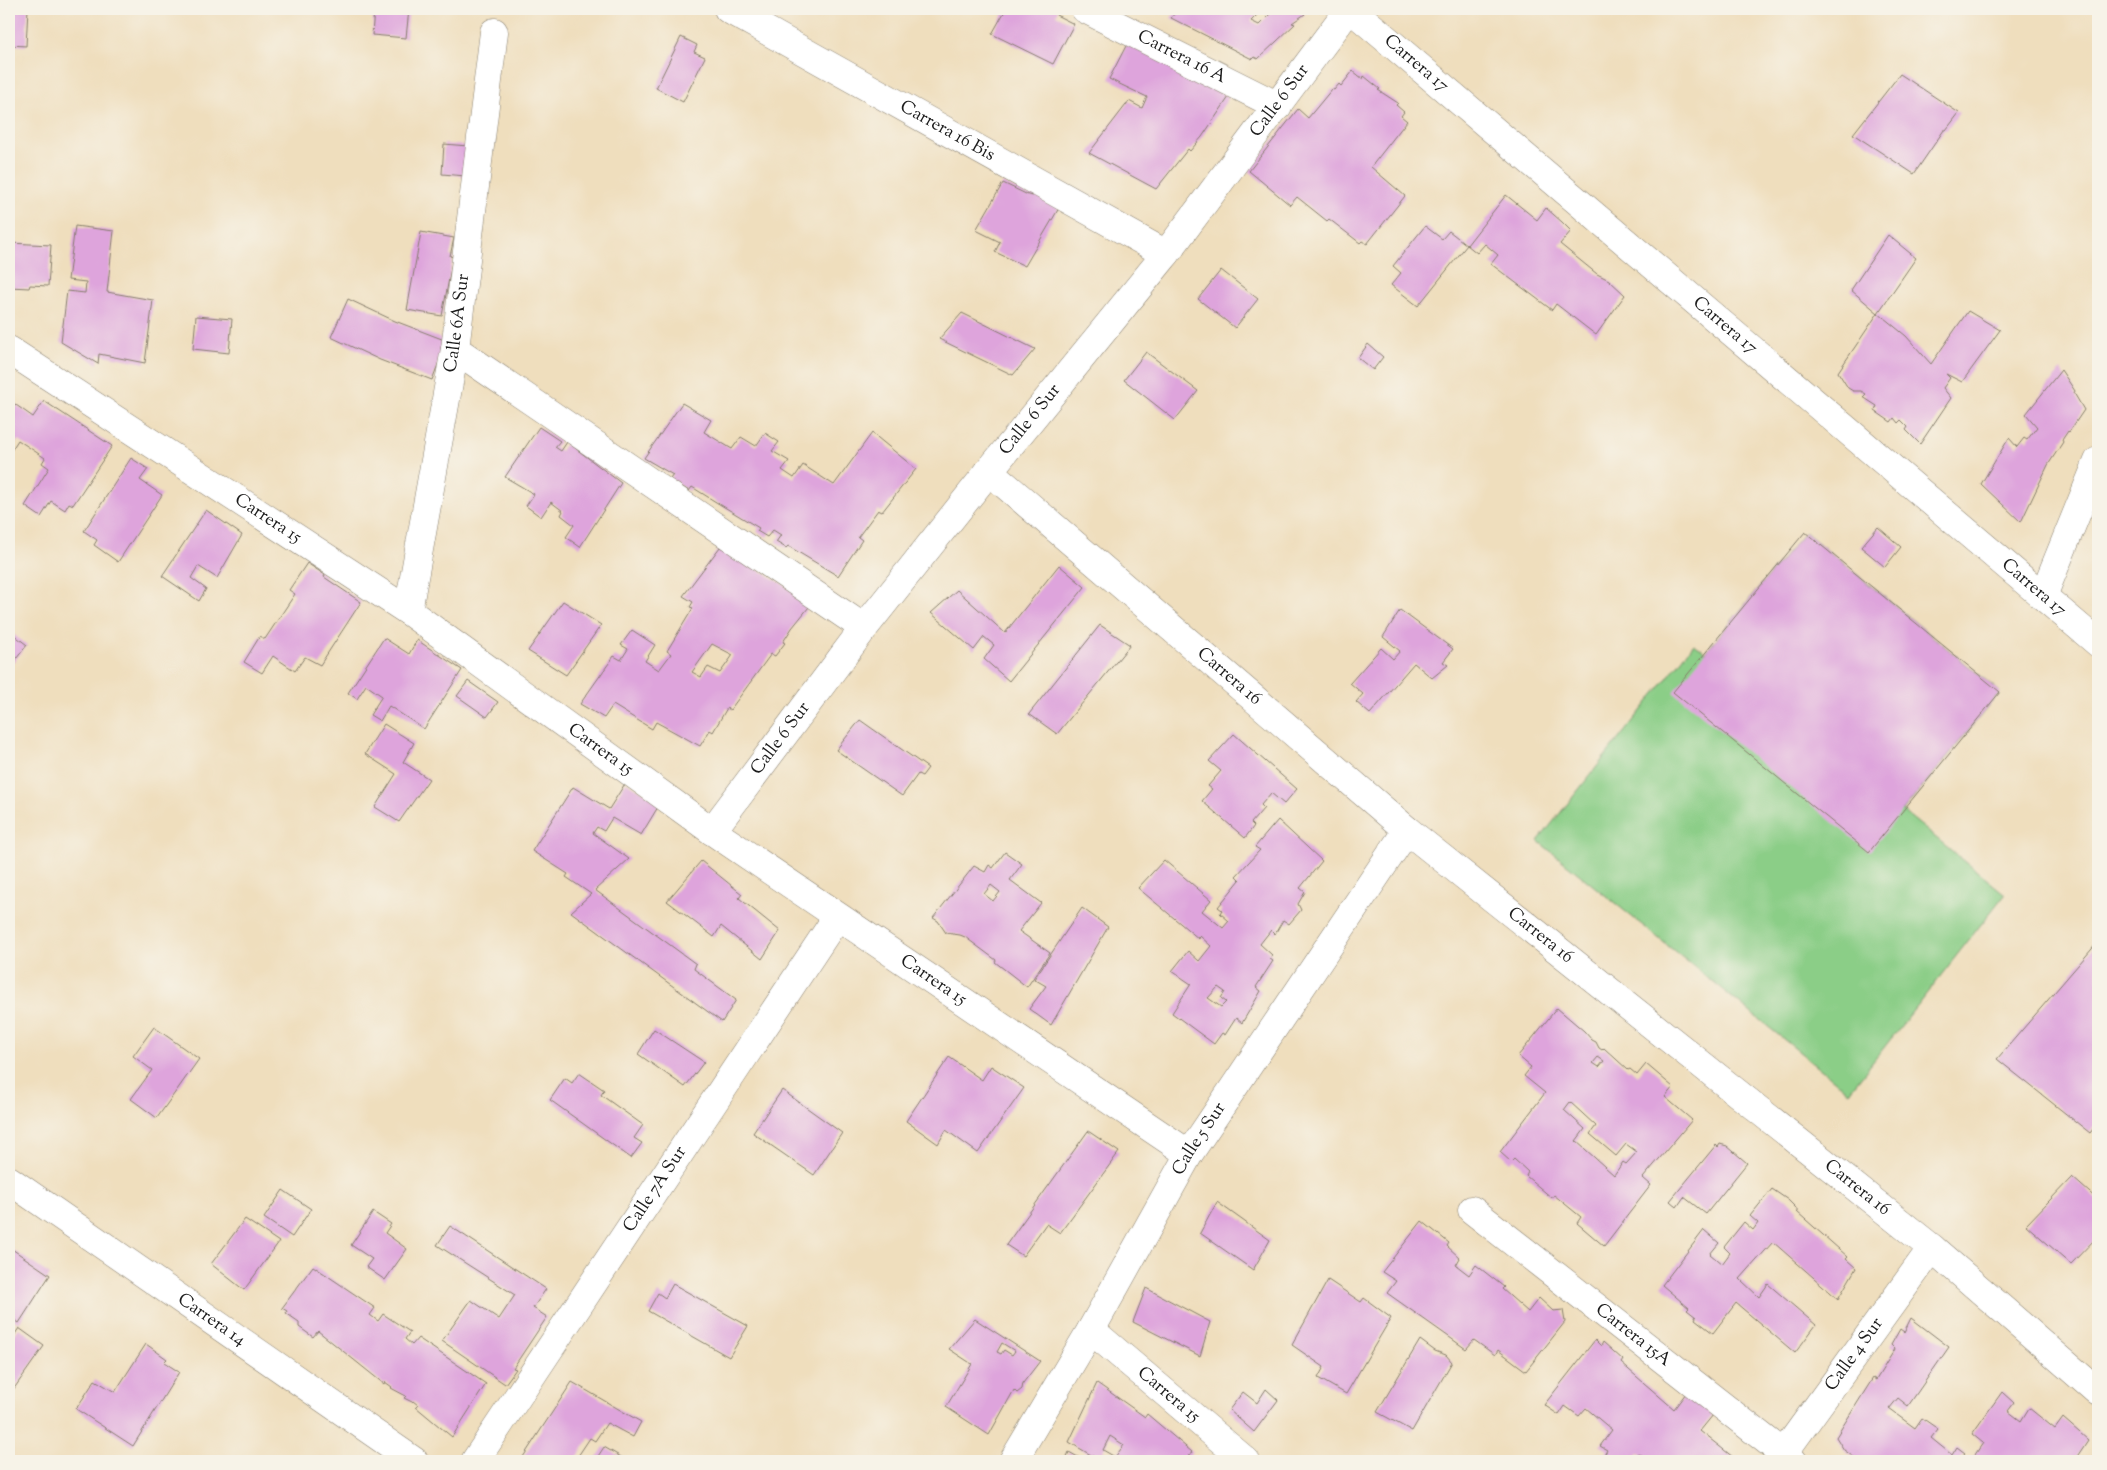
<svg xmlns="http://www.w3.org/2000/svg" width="2107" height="1470" viewBox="0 0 2107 1470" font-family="'Sorts Mill Goudy',serif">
  <rect width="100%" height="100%" fill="#f7f3e8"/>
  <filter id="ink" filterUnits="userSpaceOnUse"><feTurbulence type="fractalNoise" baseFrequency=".02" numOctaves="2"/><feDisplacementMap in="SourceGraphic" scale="10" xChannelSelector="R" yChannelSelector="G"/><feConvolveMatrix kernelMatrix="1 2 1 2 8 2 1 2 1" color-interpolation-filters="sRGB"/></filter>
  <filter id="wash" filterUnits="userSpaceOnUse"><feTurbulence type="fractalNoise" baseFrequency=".0096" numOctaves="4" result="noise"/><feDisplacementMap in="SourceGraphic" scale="20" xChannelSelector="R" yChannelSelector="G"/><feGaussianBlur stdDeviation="1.12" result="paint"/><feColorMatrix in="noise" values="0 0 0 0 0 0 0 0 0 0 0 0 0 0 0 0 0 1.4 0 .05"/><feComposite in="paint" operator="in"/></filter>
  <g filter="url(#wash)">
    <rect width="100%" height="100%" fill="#efdebd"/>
    <path fill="#8bce87" stroke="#547552" d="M1805,532l195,160 -97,119 102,83 -156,198 -311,-251 156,-197 12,8z"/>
    <g id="blocks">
      <g fill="#dea4dc" fill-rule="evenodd">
        <path d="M9,9h19l-2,37 -17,-1z"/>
        <path d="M374,9h35l-3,29 -34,-3z"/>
        <path d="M1006,9h50l2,1 -2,5 18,9 -21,40 -61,-30z"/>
        <path d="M1178,9h85l-12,12 8,4 13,-13 -6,-3h34l5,5 -13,9 3,1 -37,35 -4,-2 -2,2 -81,-41z"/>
        <path d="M681,37l16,8 -3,7 11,5 -22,45 -27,-14z"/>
        <path d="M1127,44l51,24 51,29 -27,40 -12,14 -2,-2 -32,40 -67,-36 40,-52 13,7 5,-11 -38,-18z"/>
        <path d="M1353,71l10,8 1,-3 16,13 -2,1 20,13 -2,2 8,7 -3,4 6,5 -36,46 34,29 -38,48 -5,-3 -2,2 -31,-24 -2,2 -30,-24 -7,8 -41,-34 49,-62 10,9 24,-29 2,1 5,-6 2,2z"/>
        <path d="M1900,74l59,39 -13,17h-2l-30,44 -61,-40z"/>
        <path d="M9,86h4l-3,24 -1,-1z"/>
        <path d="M444,144l24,2 -2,30 -24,-2z"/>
        <path d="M1003,183l25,12 5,1 1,-3 25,15 -34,58 -30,-14 5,-10 -24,-12z"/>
        <path d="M1506,195l31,25 9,-12 16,14 9,9 -11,13 37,30 12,6 16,15 -29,40 -40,-31 -4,6 -61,-46 7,-9 -13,-11 -8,9 -10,-8z"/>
        <path d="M9,200h2l-1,25h-1z"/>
        <path d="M75,226l39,5 -7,61 46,8 -8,63 -46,-9 -1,10 -37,-22 6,-51 18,2 1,-11 -18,-2z"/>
        <path d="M1425,226l17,13 7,-8 18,14 -49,61 -27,-21 10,-12 -8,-7z"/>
        <path d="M421,232l33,6 -4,18 3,1 -11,59 -35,-6z"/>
        <path d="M1888,235l28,23 -38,55 -27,-23z"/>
        <path d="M9,243l42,2 -3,41 -18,-1 -1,3 -20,-1z"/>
        <path d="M1221,270l37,29 -23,29 -37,-29z"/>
        <path d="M348,299l47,22 52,20 -15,39 -52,-20 -49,-23z"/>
        <path d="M1968,311l32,19 -38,52 -16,-8 4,4 -7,10 8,10 -31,46 -14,-14 2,-3 -7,-7 -3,3 -4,-5 -3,4 -16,-11 2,-5 -14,-9 3,-3 -5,-3h-8l-5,-3 -10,-16 40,-59 28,23 25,28z"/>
        <path d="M962,313l71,35 2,1 -22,26 -74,-36z"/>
        <path d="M196,316l36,3 -3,34 -36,-4z"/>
        <path d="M1368,344l15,13 -10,13 -15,-12z"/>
        <path d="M1146,352l52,39 -23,29 -51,-40z"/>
        <path d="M2061,370l14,21 -1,2 10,17 -15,22 -1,-1 -6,9 1,2 -15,23 -27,57 -40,-38 28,-46 8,9 7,-9 3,2 10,-13 -11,-13z"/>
        <path d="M9,400l24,17 11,-16 68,45 -39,59 -4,-2 -4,7 -14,-9 -10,16 -16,-11 24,-38 -7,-5 3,-5 -27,-18 -9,14z"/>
        <path d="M682,403l29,17 -7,12 28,17 9,-12 15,9 9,-13 14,9 -7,9 17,10 -7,9 12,8 9,-13 31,20 38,-52 44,36 -34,43 -4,-2 -20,27 4,3 -24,36 -50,-30 -2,2 -10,-6 5,-7 -8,-5 -6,7 -10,-6 2,-3 -43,-26 -24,-15 -3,4 -19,-12 3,-4 -29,-17z"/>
        <path d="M539,427l21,14 -5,6 6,4 6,-9 54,41 -41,64 -14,-10 8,-12 -13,-10 2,-4 -12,-9 -10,15 -15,-11 8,-12 -29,-17z"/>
        <path d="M131,458l17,11 -8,11 22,15 -44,67 -24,-17 3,-5 -13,-9z"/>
        <path d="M206,510l36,25 -25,43 -19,-12 -7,12 15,11 -7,12 -37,-25z"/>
        <path d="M1878,527l23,20 -16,20 -24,-20z"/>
        <path d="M1805,532l195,160 -131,160 -196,-160z"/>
        <path d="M720,547l93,55 -21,26 -9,14 2,1 -10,13 -4,-2 -41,56 -3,-2 -14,24 -3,-2 -10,16 -44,-24 -4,7 -39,-24 -9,13 -24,-14 34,-48 7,4 7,-11 -7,-4 11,-15 23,15 -10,16 14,9 12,-16 -4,-3 26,-43 -3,-1 3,-5 -10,-6zM712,644l21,11 -13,18 -12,-6 -7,10 -9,-5z"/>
        <path d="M307,563l18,12 -1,2 37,25 -41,63 -15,-8 -10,14 -22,-15 -11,17 -18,-11 16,-26 5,3 30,-45 -6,-4z"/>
        <path d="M1059,565l26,22 -76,94 -25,-22 10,-14 -10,-8 -10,13 -43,-37 26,-23 48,43z"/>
        <path d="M563,601l38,24 -35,50 -38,-24z"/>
        <path d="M1400,610l53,39 -10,13 5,3 -16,13 -18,-15 -44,51 -14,-12 7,-8 -13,-11 31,-35 12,11 7,-8 -17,-14z"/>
        <path d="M1100,625l30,20 -73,89 -28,-20z"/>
        <path d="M9,631l18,14 -14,18 -4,-4z"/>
        <path d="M384,638l25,16 8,-14 45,30 -38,59 -35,-23 -9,15 -10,-6 12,-19 -16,-11 -9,14 -9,-6z"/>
        <path d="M468,681l30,21 -11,15 -30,-21z"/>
        <path d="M860,720l68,48 -6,8 -4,-2 -16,22 -66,-46z"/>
        <path d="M384,724l30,19 -11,19 26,17 -30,43 -24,-15 21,-33 -31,-20z"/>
        <path d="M1234,734l63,55 -13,15 -13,-11 -10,12 3,3 -13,15 3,3 -9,12 -43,-37 10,-12 -4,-3 13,-15 -12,-10z"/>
        <path d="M626,782l35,20 -20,33 -29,-17 -8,13 -7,-4 -4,6 36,26 -34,31 101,74 -2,5 42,31 -14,22 -151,-110 20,-18 -25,-17 2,-3 -36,-23 41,-64 36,22z"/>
        <path d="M1278,820l44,41 -22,27 5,4 -7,12 3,6 -12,14 -6,-4 -8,14 -4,-4 -11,14 12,11 -2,4 3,2 -17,26 5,4 -19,32 -6,-5 -11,17 -3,-2 -8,11 -42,-31 19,-29 -19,-13 16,-20 11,10 12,-15 -11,-10 -1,3 -61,-51 26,-28 47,40 -9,11 21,17 6,-7 -9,-8 2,-3 -4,-3 22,-27 -4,-4 24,-26 -5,-3zM1218,987l7,5 -4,6 5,4 -5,5 -13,-9z"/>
        <path d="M1005,852l17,12 -12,16 31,23 -22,28 31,22 -23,34 -32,-25 1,-2 -31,-23 -5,-2 -14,-2 -8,-12 -5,-3 41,-52 11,6 4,-7 4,3zM991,885l9,7 -7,9 -9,-7z"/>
        <path d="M701,861l41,33 -3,4 41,33 -18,28 -41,-33 -7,11 -47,-36z"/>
        <path d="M1082,908l26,19 -57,98 -22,-16 17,-23 -12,-7z"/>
        <path d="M2098,942v181l-8,10 -93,-74z"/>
        <path d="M1557,1008l27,23 8,9 4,2 3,6 3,2 2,-2 24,22 2,-1 7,6 9,-11 27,23 -8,10 27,23 -49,58 8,7 -47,61 -27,-23 4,-6 -27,-22 -2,3 -26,-22 2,-4 -14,-13 -3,3 -11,-10 45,-59 -21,-17 7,-9 -13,-11zM1598,1057l6,4 -5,6 -6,-4zM1570,1102l26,24 -6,8 26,22 10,-12 11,8 -11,12 -3,-2 -9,13 -38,-34 9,-12 -21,-19z"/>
        <path d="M154,1027l45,32 -42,59 -26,-19 21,-29 -19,-14z"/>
        <path d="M654,1029l50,33 -19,25 -47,-33z"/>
        <path d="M949,1057l33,23 9,-14 33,22 -46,65 -32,-23 -8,14 -32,-23z"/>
        <path d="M579,1073l25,17 -3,5 42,30 -9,13 8,5 -11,15 -81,-58 15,-22 7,5z"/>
        <path d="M782,1090l60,43 -28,42 -61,-42z"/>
        <path d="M1088,1131l31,21 -59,81 -14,-9 -23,32 -17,-11z"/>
        <path d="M1720,1144l7,2 20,17 -41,51 -22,-17 -7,10 -7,-6 46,-56 2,2z"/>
        <path d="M2072,1177l26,23v36l-27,28 -45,-39z"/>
        <path d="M1772,1189l16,11 9,9v3l51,45 -2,2 10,9 -18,31 -65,-57 -33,37 19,18 9,-13 48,41 -21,28 -59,-50 -23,30 -18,-14 1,-2 -9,-7 2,-2 -27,-23 42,-55 15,13 -9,11 12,10 8,-11 -6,-6 20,-25 9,8 5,-7 -8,-7z"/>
        <path d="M283,1190l28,19 -19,28 -28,-19z"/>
        <path d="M1217,1202l53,38 -17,30 -53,-37z"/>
        <path d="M373,1212l18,12 -6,9 22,16 -22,31 -19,-13 6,-8 -21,-14z"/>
        <path d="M245,1219l34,23 -35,48 -33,-26z"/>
        <path d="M1422,1221l27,22 -2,3 13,12 -4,7 13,10 7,-10 28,22 -2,2 26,23 11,-14 14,13 10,-1 2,12 -39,49 -28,-21 -3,5 -21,-15 -8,9 -79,-56 9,-12 -14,-9z"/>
        <path d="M450,1226l96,63 -13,19 14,9 -34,51 3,1 -11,15 -63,-43 29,-41 28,19 16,-24 -78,-50z"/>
        <path d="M9,1247l41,28 -31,48 -10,-7z"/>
        <path d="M313,1266l62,42 -5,7 8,6 5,-7 27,18 -5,7 7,6 6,-7 68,46 -34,53 -36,-30 2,-2 -5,-4 -1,1 -8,-4 2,-2 -15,-8 1,-1 -7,-5 -1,2 -66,-53 -5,6 -14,-10v-5l-13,-9 1,-2 -5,-3z"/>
        <path d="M1328,1280l33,22 3,-4 27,20 -45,76 -28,-16 6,-11 -32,-22z"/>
        <path d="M673,1284l75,42 -19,31 -81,-46 10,-18 7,5z"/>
        <path d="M1146,1288l64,34 -10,34 -67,-34z"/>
        <path d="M1911,1318l38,29 -41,59 -10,-8 -9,11 26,19 7,-10 16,11 -7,9 21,17 5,-8 8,6 -5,6 2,2h-103l-15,-11 -8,-13 37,-59 3,2 19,-31 -4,-4 9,-16 4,3z"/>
        <path d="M975,1319l65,42 -17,22 -1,6 -5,4 -3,-3 -25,45 -43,-28 26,-43 -23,-15zM1002,1343l13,8 -3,4 -8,-5 -3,4 -4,-2z"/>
        <path d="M19,1328l25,18 -31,44 -4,-3v-44z"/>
        <path d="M1420,1340l15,11 11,4 6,7 -40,69 -35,-19z"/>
        <path d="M1595,1340l6,6 2,-4 20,18 -2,3 53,46 12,-16 27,22 -13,16 38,30h-88l-11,-8 -7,8h-31l6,-11 -7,-4 12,-16 -26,-22 -7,8 -14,-10 -6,9 -15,-10z"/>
        <path d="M146,1344l21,15 -3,3 15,10 -46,74 -57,-37 19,-29 20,12z"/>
        <path d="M572,1382l69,40 -8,15 -26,-14 -12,18 -5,-3 -14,21 4,2h-49l-8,-4z"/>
        <path d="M1097,1383l48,34 2,-3 45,38 -6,9h-85l-32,-19zM1110,1436l14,9 -9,12 -12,-7z"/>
        <path d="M1266,1389l12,11 -24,32 -25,-22 14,-18 14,11z"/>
        <path d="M2002,1392l12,11 -6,8 13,10 8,-13 26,21 8,-11 25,22 -14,21h-76l-3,-2 -2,2h-18l-3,-2 11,-16 -11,-9z"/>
        <path d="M604,1447l24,14h-33z"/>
        <path d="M1069,1452l16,9h-20z"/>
      </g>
    </g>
  </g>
  <g filter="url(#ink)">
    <use href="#blocks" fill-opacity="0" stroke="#867d6c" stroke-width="1"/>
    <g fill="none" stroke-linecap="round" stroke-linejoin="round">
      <defs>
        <g id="minor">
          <path id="s1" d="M728,9l438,245"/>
          <path id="s2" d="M1085,9l193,97"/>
          <path id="s3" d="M1351,9l747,634"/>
          <path d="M455,349l409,279"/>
          <path id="s4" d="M9,350l399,261 304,220 477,323"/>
          <path id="s5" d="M989,471l418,359 525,418 166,144"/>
          <path d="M2043,596l55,-135"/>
          <path id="s6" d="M408,611l47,-262 39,-317"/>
          <path id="s7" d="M712,831l152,-203 125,-157 177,-217 183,-245"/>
          <path id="s8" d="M9,1180l405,281"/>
          <path id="s9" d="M1472,1210l321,251"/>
          <path id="s10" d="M1091,1330l155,131"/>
          <path id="s11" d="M475,1461l362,-544"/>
          <path id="s12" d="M1013,1461l78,-131 98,-176 218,-324"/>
          <path id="s13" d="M1778,1461l154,-213"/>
        </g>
      </defs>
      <use href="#minor" stroke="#867d6c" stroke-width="29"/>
      <use href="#minor" stroke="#fff" stroke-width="28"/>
    </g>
  </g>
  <g text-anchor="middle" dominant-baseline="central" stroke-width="4" stroke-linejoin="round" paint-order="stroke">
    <g font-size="18" fill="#1c1c1c" stroke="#f7f3e8">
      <text stroke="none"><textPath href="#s2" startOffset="108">Carrera 16 A</textPath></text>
      <text stroke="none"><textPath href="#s3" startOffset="85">Carrera 17</textPath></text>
      <text stroke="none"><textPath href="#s7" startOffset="925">Calle 6 Sur</textPath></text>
      <text stroke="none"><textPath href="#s1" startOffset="251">Carrera 16 Bis</textPath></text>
      <text stroke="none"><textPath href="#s6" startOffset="292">Calle 6A Sur</textPath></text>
      <text stroke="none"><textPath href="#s3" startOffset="490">Carrera 17</textPath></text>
      <text stroke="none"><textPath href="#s7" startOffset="520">Calle 6 Sur</textPath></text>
      <text stroke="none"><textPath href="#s4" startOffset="309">Carrera 15</textPath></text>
      <text stroke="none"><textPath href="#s3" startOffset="895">Carrera 17</textPath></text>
      <text stroke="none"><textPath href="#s5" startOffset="316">Carrera 16</textPath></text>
      <text stroke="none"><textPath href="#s7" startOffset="115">Calle 6 Sur</textPath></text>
      <text stroke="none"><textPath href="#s4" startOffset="714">Carrera 15</textPath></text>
      <text stroke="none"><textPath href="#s5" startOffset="721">Carrera 16</textPath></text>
      <text stroke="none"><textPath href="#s4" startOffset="1119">Carrera 15</textPath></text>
      <text stroke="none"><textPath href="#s12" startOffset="372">Calle 5 Sur</textPath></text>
      <text stroke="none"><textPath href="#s5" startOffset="1126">Carrera 16</textPath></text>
      <text stroke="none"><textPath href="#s11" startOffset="326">Calle 7A Sur</textPath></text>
      <text stroke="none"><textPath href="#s8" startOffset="246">Carrera 14</textPath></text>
      <text stroke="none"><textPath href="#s9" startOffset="204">Carrera 15A</textPath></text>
      <text stroke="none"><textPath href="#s13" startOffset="131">Calle 4 Sur</textPath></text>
      <text stroke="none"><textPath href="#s10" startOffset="101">Carrera 15</textPath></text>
    </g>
  </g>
  <rect width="2107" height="1470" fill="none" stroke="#f7f3e8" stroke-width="30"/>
</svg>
